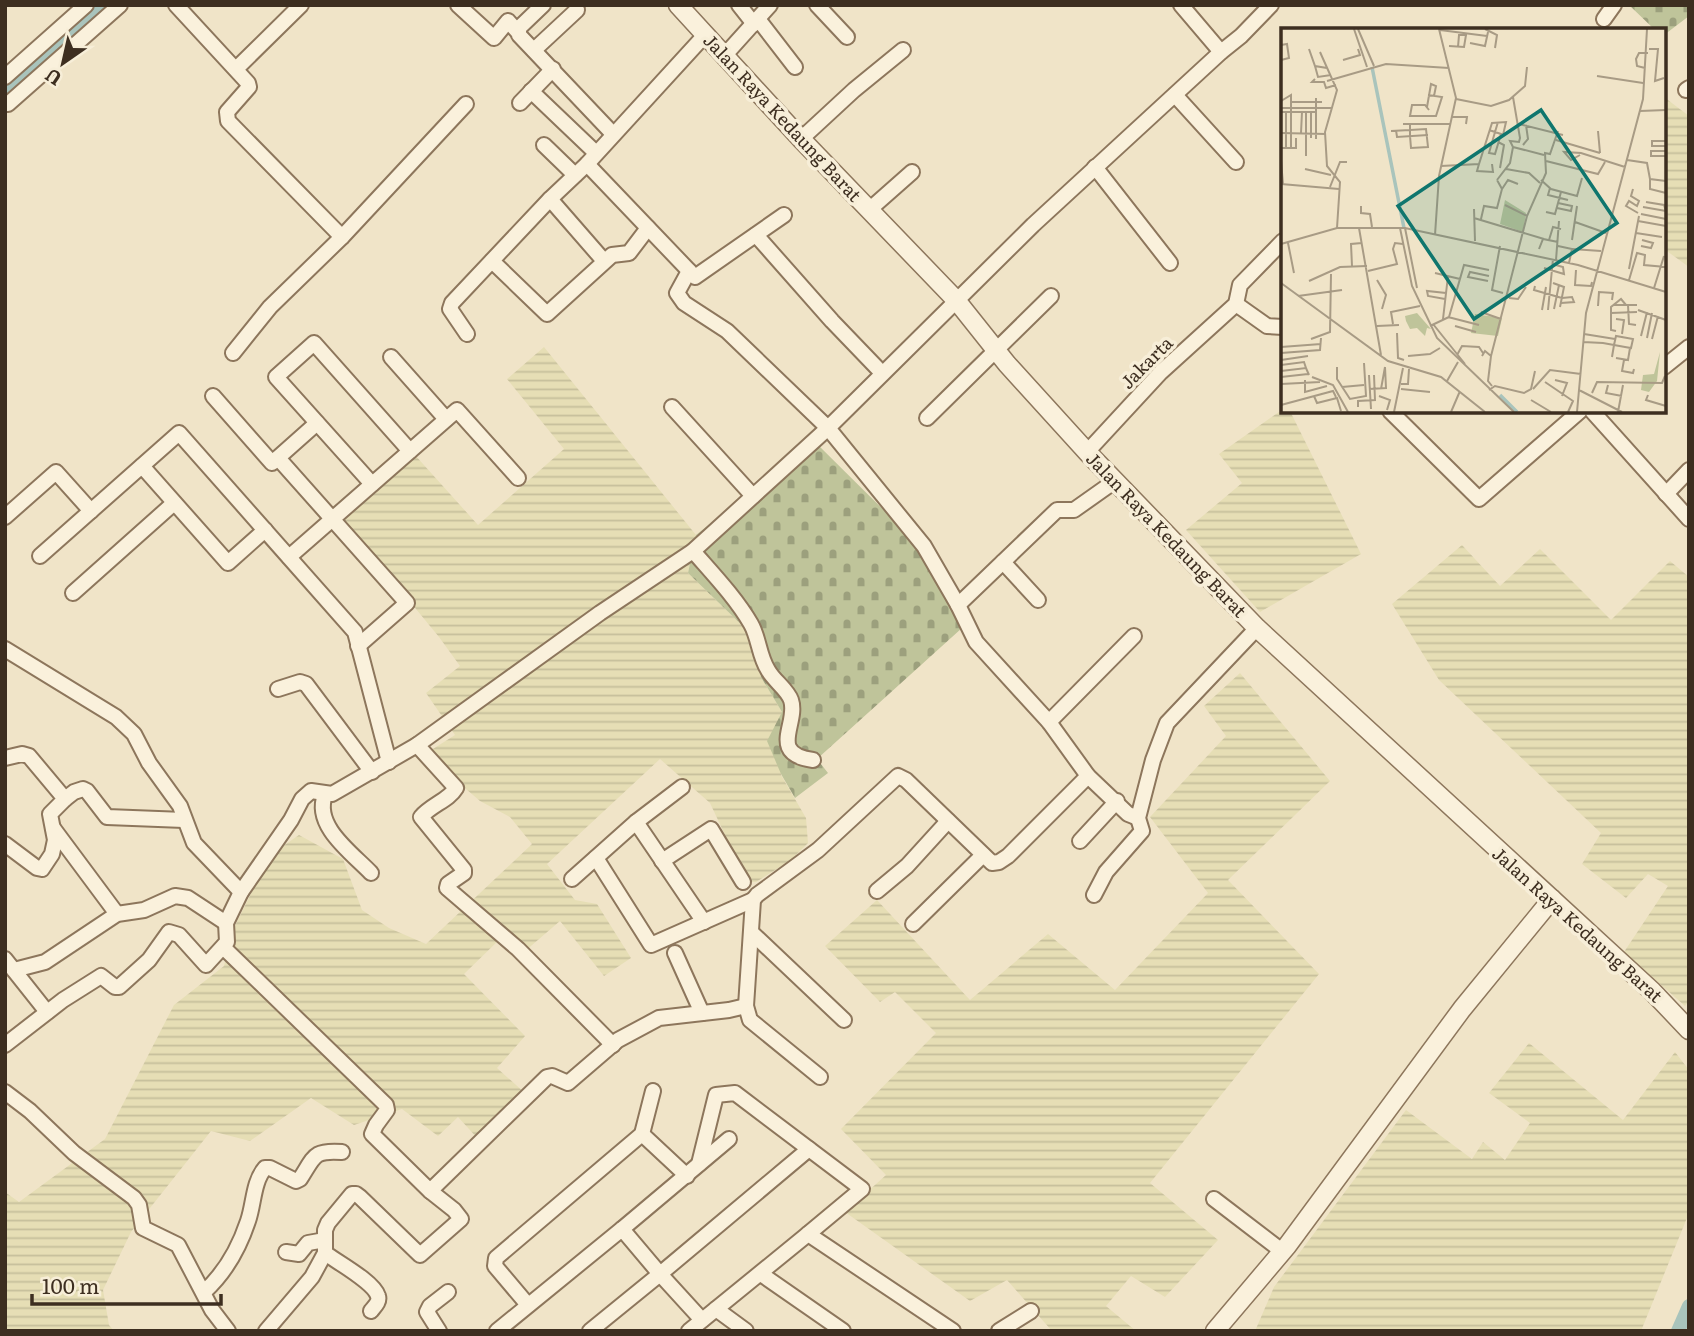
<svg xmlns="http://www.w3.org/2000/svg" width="1694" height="1336" viewBox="0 0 1694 1336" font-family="Literata,serif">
  <defs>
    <pattern id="farmland-rules" width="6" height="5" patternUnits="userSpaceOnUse" patternTransform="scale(1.75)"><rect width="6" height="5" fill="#e6deb5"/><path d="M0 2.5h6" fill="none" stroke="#c6bf9b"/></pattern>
    <pattern id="cemetery-stones" width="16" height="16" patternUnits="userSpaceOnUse" patternTransform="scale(1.75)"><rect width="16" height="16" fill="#bfc49a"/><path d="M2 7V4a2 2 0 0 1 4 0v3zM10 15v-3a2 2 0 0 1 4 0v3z" fill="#9ca07d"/></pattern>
  </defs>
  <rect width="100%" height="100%" fill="#f0e4c8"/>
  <g fill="url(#farmland-rules)">
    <path d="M1664,97l25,19v151l-25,-18z"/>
    <path d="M544,347l152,188 -8,38 60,58 13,46 21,35 -1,63 25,43 2,25 -17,17 -35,22h-9l-37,-79 -50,-44 -113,105 28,36 22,4 34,54 -27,18 -44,-55 -43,37 -16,-20 -37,36 61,62 -28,32 29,26 -46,47 -22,-24 -20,19 -36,-27 -48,16 -43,-27 -61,43 -39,-10 -80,101 -28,58 6,35 5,6h-109v-139l14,10 86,-63 69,-134 50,-39 8,-34 38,-77 29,-20 44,24 19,51 27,18 37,16 106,-100 -22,-27 -30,-16 -55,-47 30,-19 -29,-42 34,-27 -21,-29 -97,-118 72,-65 64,71 86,-76 -57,-70z"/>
    <path d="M1283,409v2h7l71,143 -101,58 -74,-82 56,-47 -23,-29z"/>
    <path d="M1462,545l38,41 40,-37 71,71 59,-59 19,16v424l-4,5 -61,-54 44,-66 -20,-12 -22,24 -44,-34 19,-31 -162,-153 -47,-76z"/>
    <path d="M1240,673l90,108 -102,99 91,94 -169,209 68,57 -53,57 -34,-21 -25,30 30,25h-84l-45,-51 -37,21 -125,-89 41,-37 -45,-46 95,-96 -41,-41 -15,10 -55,-56 52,-46 93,100 78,-66 67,56 93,-97 -58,-76 76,-81 -22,-30z"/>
    <path d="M1529,1043l94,77 52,-68 14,18v143l-48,118h-386l19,-44 132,-177 66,49 11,-17 22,18 25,-37 -41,-30z"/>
  </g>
  <g fill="url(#cemetery-stones)">
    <path d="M1629,5h60v11l-25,19v-5h-9z"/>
    <path d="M814,441l111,110 37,77 -145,131 11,14 -33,25 -14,-24 -14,-33 15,-29 -21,-35 -13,-46 -60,-58 8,-38z"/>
  </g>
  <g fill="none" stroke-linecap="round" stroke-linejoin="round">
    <g stroke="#a9c4bc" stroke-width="14">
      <path d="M5,90l98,-85"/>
      <path d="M1678,1331l11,-25"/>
    </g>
    <defs>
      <g id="minor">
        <path d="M176,5l72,78 1,4 -22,25 1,9 114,116"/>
        <path d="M458,5l36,33 14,-17 9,10"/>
        <path d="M543,5l-24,23v7l94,99"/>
        <path d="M739,5l15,19"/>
        <path d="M817,5l30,32"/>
        <path d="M1181,5l40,47"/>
        <path d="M758,19l37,48"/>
        <path d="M1604,19l10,-14"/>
        <path d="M534,50l43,-40"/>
        <path d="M725,55l45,-50"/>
        <path d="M236,69l65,-64"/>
        <path d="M5,77l81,-72"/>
        <path d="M1686,90l3,-2"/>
        <path d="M531,91l65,62"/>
        <path d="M1175,95l61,67"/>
        <path d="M520,103l33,-34"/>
        <path d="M8,104l112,-99"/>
        <path d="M801,139l53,-49 49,-40"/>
        <path d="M544,145l31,30"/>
        <path d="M587,164l108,113 89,-62"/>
        <path d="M1095,167l75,96"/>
        <path d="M550,199l54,62"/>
        <path d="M869,210l43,-38"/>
        <path d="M756,235l76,86 50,52"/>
        <path d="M492,261l55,53 65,-59 17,-2 19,-25"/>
        <path d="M689,271l-12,22 7,10 43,28 101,97 96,118 34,59 18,37 73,80 39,54 40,38 10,4"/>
        <path d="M1236,304l31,22 16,1"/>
        <path d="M467,334l-17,-25 2,-6 98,-104 37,-35 118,-129"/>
        <path d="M233,353l37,-46 72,-70 124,-133"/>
        <path d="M391,357l55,62"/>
        <path d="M1664,367l25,-20"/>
        <path d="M213,396l59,67 45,-40"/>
        <path d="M672,407l81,89"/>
        <path d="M1390,411l89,88 101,-88"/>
        <path d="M1592,411l97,108"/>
        <path d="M927,418l124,-122"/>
        <path d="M1087,452l74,-80 75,-68 4,-19 43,-44"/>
        <path d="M278,458l129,145 -49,43"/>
        <path d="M142,466l86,97 37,-33"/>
        <path d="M372,484l-96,-107 38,-34 96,108"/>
        <path d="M1666,494l23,-24"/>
        <path d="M5,517l51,-45 35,39"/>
        <path d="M693,551c20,23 43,47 58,73 8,14 8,32 17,46 6,11 19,19 23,30 8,23 -24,54 22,60"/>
        <path d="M40,556l139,-123 176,199 34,130"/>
        <path d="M289,557l168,-147 61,68"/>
        <path d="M1003,562l35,38"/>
        <path d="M73,593l101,-90"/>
        <path d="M958,605l99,-95h17l41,-29"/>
        <path d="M5,649l111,68 18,17 15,29 31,43 14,37 47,49"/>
        <path d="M278,689l22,-7 6,2 66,88"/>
        <path d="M1049,722l85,-86"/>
        <path d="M417,745l39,43c-7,12 -25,17 -35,29l43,53v3l-16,11 -1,4 71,61 95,96"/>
        <path d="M5,758l17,-4 7,2 36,43 -15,15 5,26 -3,14 -10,15 -5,-1 -32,-24"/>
        <path d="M325,795c-12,31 27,58 46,78"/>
        <path d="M65,799l9,-7 9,-3 4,2 20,26 77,3"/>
        <path d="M636,822l68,100"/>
        <path d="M53,828l64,86"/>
        <path d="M1080,841l37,-40"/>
        <path d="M596,858l55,87 102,-45"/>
        <path d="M662,861l49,-32 32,53"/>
        <path d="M572,879l64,-57 46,-35"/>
        <path d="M877,891l30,-25 41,-45"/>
        <path d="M1094,895l12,-23 36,-41 -4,-13 15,-58 14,-37 90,-95"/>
        <path d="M913,924l70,-69"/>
        <path d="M752,933l92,87"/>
        <path d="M224,948l162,157 1,5 -11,15 -4,9 58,57 117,-114 5,-1 16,7 50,-43 41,-22 70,-8 17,-4"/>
        <path d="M675,953l27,60"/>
        <path d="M5,959l42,53"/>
        <path d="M14,970l31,-8 72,-48 27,-4 31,-14 13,2 38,25"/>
        <path d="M5,1045l58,-45 38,-24 14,11h4l30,-27 20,-28 10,3 27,30 21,-23 -1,-19 15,-31 50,-72 11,-21 9,-8 21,3 85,-49 183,-132 93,-62 135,-123 205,-203 188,-173 20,-16 30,-31"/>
        <path d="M820,1077l-70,-57 -4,-14 7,-106 4,-5 61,-45 80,-74 8,4 86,83 7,-1 9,-6 80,-80"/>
        <path d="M5,1092l25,19 44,42 60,45 5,7 4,23 35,17 34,65 16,21"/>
        <path d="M642,1134l45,42"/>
        <path d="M699,1164l17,-69 19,-2 127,96 -54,45"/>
        <path d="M1214,1199l68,52"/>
        <path d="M622,1229l107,-90"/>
        <path d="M286,1252l13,2 9,-11 17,-3"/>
        <path d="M325,1253c12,9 49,29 53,43 2,6 -4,11 -7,15"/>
        <path d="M761,1274l82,57"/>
        <path d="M204,1292c21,-19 35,-44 44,-71 6,-17 5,-39 17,-53h5l26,13 4,-2c15,-23 13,-29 42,-27"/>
        <path d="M528,1305l-33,-39 1,-8 146,-124 11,-43"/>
        <path d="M716,1309l30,22"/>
        <path d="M702,1320l-42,-46 149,-125"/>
        <path d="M266,1331l46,-54 13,-24v-23l3,-7 24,-29h4l4,3 60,58 41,-36 -7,-9 -24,-19"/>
        <path d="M439,1331l-12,-19 3,-6 18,-14"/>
        <path d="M497,1331l125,-102 38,45 -70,57"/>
        <path d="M689,1331l119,-97 145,97"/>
        <path d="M999,1331l32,-20"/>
      </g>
      <g id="tertiary">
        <path d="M678,5l123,134 155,161 51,64 80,88 170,176 395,363 37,39"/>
        <path d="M1215,1331l72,-85 175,-237 90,-110"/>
      </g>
    </defs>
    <use href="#minor" stroke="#8d765c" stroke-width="18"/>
    <use href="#tertiary" stroke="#8d765c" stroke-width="21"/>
    <use href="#minor" stroke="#faf1dc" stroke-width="14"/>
    <use href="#tertiary" stroke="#faf1dc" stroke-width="18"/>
  </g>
  <g text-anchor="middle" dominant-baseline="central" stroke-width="7" stroke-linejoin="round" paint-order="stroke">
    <g font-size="18" fill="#3d2e20" stroke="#f7eed8">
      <text transform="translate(783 117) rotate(47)">Jalan Raya Kedaung Barat</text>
      <text transform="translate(1146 362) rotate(-45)">Jakarta</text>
      <text transform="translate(1167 534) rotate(46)">Jalan Raya Kedaung Barat</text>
      <text transform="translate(1578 924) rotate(42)">Jalan Raya Kedaung Barat</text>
    </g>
  </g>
  <g transform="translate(1281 28)">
    <rect width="385" height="385" fill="#f0e4c8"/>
    <path d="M224,172l21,13 -3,19 -23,-8zM136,285l14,16 -4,-1 -2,8 -8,-8 -7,1 -4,-8 -1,-5zM194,286l27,4 -4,18 -27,-3zM379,324l-3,29 -8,11 -8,-2 2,-15 11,-1z" fill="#bfc49a"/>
    <path fill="none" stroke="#a9c4bc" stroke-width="3.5" d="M91,39l32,161M219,367l17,17"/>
    <path fill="none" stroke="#a89b85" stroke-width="2" d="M73,1l13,38M77,1l16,37M204,1l12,6 -2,13M159,2l47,6M189,15l15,3 3,-14M0,17l6,-1 2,14 -8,2M168,18l15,1 2,-12h-7l-1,12M28,21l6,17 12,2M368,21h9l-3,32 9,-3M39,24l17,38 -12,42 2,34 13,16 -3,46M62,32l17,-5 -2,-6M34,38l3,11 13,-2M364,40l-8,-2 -1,-7 3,-6h9M316,48l46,7M34,51l-3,3h12l2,6 10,-3M46,53l59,-17 63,4M147,67l14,2 -6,19h-26l2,-11h13l4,5M175,71l35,7 18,-6 16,-14 2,-19M0,73l10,-6v53M9,74h32M146,79l4,-23 5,2 -2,10M0,80h51M359,83l26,-1M0,84h35v-14M35,84v27M171,89h15l-1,7M122,96h48M238,96l44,11M115,102l1,7 31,-2M208,102l12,4 -6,20 -6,-1 6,-21 3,-10M110,103l19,-1 16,-1 2,18 -17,1 -1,-12v-12M317,103l2,22M0,105l45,1M20,105l1,-21M30,110v-25M275,112l44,13M385,113h-14v5h14M217,114l6,3 -4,23M242,117l5,-6 -2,-14M232,119l-3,-6 9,1 1,-4 -7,-41M0,120h15v-10M5,120v-36M385,123h-15v5h15M299,127l-9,5 -7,-8 17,1 44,14M25,128v-44M346,132l20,3 3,16 16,2M0,133l2,23M265,133l52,13 7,-12M198,136l-2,7 16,1 -1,-8M160,138l38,-2 13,-41 14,-1 -3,13M24,141l26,6M225,141l23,4 11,10M369,151v10l16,4M216,152l13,-17 3,-16 31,8M260,152l10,9 26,7 5,-18M0,156l58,5M49,159l10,-25h7M269,160l-2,7 20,5M221,161l6,-9 10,4M352,161l-2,7 8,5 -2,5 -8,-5 -3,5 12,7M365,174l18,3 2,6M224,177l22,11M80,178v7l9,1 2,13M362,179l23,4M276,180l14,3 1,-5 -14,-3M193,181l1,32M265,184l9,2 6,-22M360,186l25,5M193,190l70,21M200,191l3,-13 13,2 5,-19 -5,-9M357,193l28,5M294,194l31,11M78,200l22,127M119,200l12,58 25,52 77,74M124,200l12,60M355,205l26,4M154,207l4,-59 17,-78 -17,-69M268,212l4,-13 8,2M291,212l5,-34M7,215l6,30M0,216l56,-16h68l173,37 88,27M219,218l-8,44 11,3M277,218l14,3 -3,14M360,218l10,2 2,-5 -11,-3M258,221l4,-10 15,3M291,221l29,2M275,232l3,-39M71,238l-1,-22 11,-1M263,240l20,6 -1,-7 -11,-3M348,241l10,-53M295,242l-1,15 16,1 1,-4M87,243l29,-7 -4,-15 2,-6 8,1M154,245l25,6M96,252l9,15 -4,14M348,252l8,-27 8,2 -1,10 22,2M28,253l31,-14 27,-1M207,253l-20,-4 2,-5 19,4M0,255l107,78 53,16 44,35M272,255l11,4 -4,20M254,258l-1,4 28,8M373,260l10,-32M17,268l44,-6M228,270l9,1 8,-12M164,271l-17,-3 -1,-5 19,2M280,275l13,-1 -2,-5 -10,1M332,277h24M347,277l1,19 7,1M317,278l1,-14 14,1 -1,7M273,281l5,-24M261,282l4,-23M267,282l5,-51M357,282l28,10M200,284l20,7M330,285l26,-1M167,289l31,8M162,291l5,-43M335,291l8,1 -2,14M112,296l-2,-12 29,-6M152,296l32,40M96,298l22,-1M149,298l19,-9 15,-52 25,5M174,298l21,6M335,303l-5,-1v-23l10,-8 5,6M116,305l1,25 6,2M303,306l31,5M360,308l6,-24M366,310l5,-25M30,311l19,-7 1,-58M371,311l6,-23M302,314l20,1 22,4 6,1 2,-9 -17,-3 -2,9 -2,12M0,319l40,-3M0,325l39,-3 1,-12M176,327l5,-9 17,1 4,6M127,328l22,-2 10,-6M201,328l3,-5 6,5 36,-140 19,-43 -1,-20 5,1 8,-23M210,328l-3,25 4,5M335,330l12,2 2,-12M0,332l27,-4M343,332l-2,11 11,2 1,-4M0,337l23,-3 2,6M56,339v12l13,20 16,-3 -2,-33M0,343l25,-3 3,7M88,347l2,34M0,349l27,-3M31,349l21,8 15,27M24,352v12l22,-6M274,352l12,3 -5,13M166,353l11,-19M264,354l28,19 -5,11M0,356l39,-2M120,356h7l1,-15M327,357l-2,8 16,3M61,359l22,-2M88,361l17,-1 -1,-21M100,361l4,-22M120,361l29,3M252,361l17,-19 31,4M208,362l6,-4 29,7 7,-4 4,-18M298,362l43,22M311,365l5,-11 65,1 3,-7M367,367l-2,5 20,6M33,368l3,7 20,-5 4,13M98,368l11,4 -3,10M250,372l20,12M0,377l52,-14 3,6M77,379v-6l17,-1 -1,-25M113,384l9,-44M170,384l9,-21M296,384l9,-99 57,-214 4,-70M337,384l5,-27"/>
    <path fill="#0f766e" fill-opacity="0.15" stroke="#0f766e" stroke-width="3.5" d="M260,82l76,113 -143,96 -76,-113z"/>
    <rect width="385" height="385" fill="none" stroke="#3d2e20" stroke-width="3.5"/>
  </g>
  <rect width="1694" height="1336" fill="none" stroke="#3d2e20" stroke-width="14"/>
  <g transform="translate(63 63) rotate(214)" stroke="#f7eed8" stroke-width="5" paint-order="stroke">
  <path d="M0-5L12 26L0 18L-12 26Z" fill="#3d2e20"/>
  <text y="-10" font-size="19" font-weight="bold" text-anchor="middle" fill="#3d2e20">U</text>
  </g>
  <path d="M32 1294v10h189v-10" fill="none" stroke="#3d2e20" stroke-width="3.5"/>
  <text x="42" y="1294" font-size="21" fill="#3d2e20" stroke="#f7eed8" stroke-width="5" paint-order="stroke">100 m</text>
</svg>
